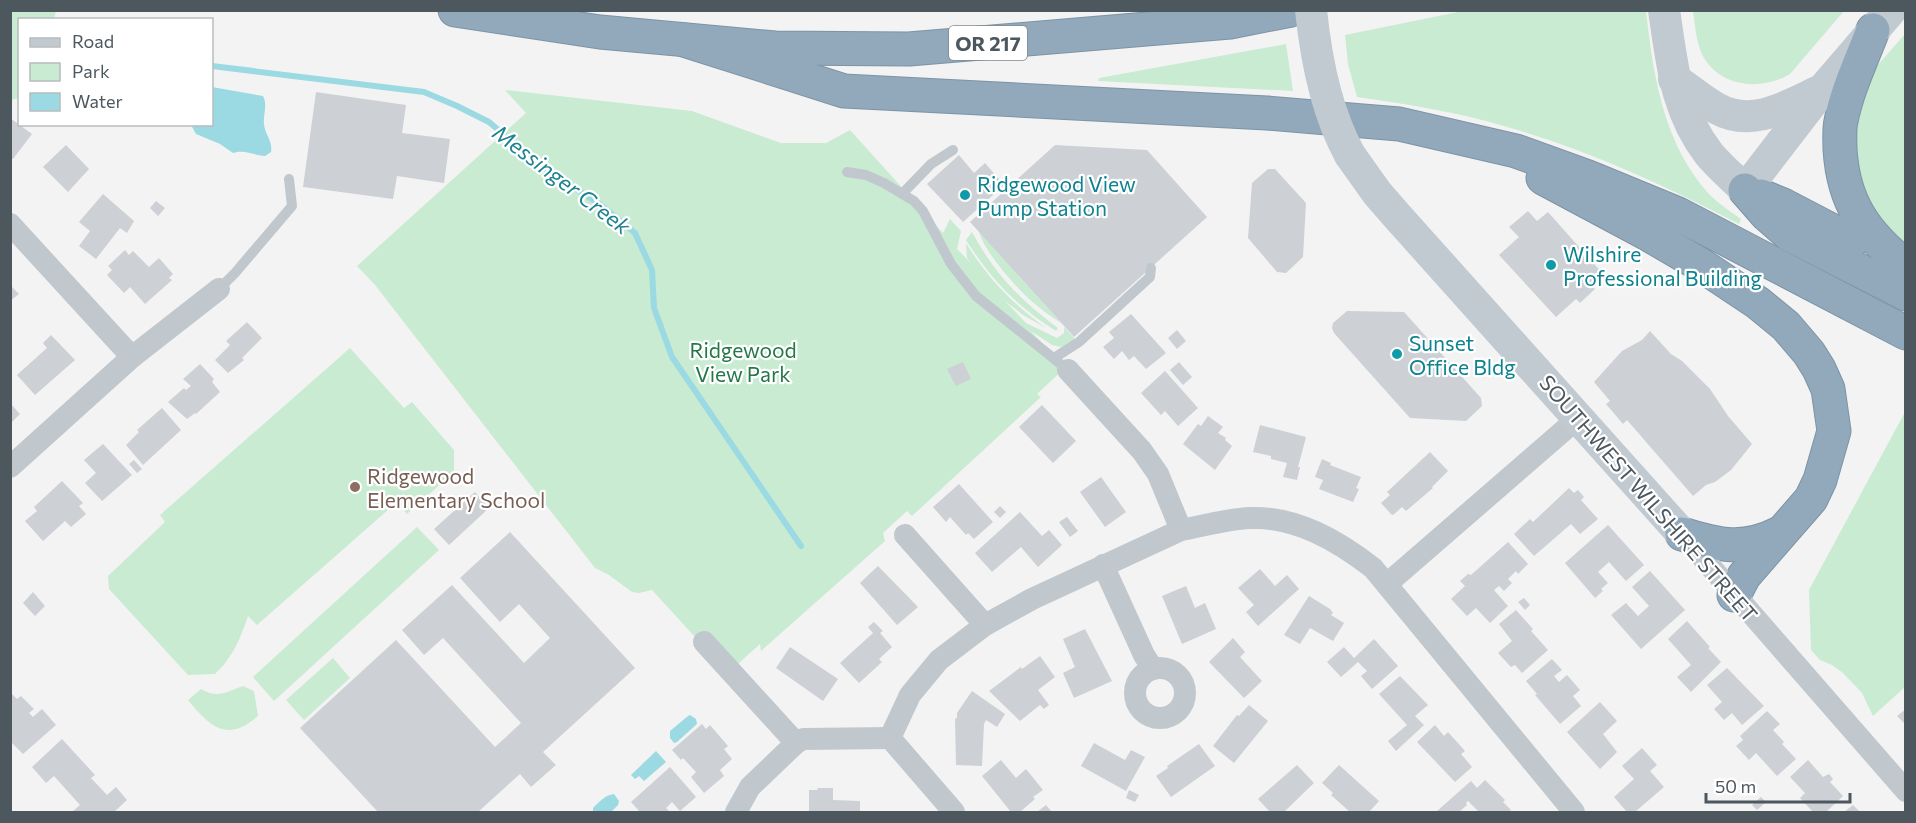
<svg xmlns="http://www.w3.org/2000/svg" width="1916" height="823" viewBox="0 0 1916 823" font-family="Commissioner,sans-serif">
  <rect width="100%" height="100%" fill="#f4f3f3"/>
  <g fill="#c8ebd2">
    <path d="M11,10l45,1 -2,8 -34,1 -1,78 -8,2z"/>
    <path d="M1468,10l178,1c7,61 16,126 57,176 10,13 25,23 38,32l-2,5c-75,-39 -153,-75 -235,-98 -48,-14 -97,-22 -147,-29l-9,-33 -3,-29z"/>
    <path d="M1693,11v-1l151,1 -54,63c-29,18 -74,13 -89,-22 -5,-12 -6,-28 -8,-41z"/>
    <path d="M1905,34v218l-30,-28 -26,-73 20,-76z"/>
    <path d="M1286,44l7,47 -195,-10 1,-3z"/>
    <path d="M505,90l187,21 89,32h45l24,-13 93,103 7,-14 11,12 -4,18 14,14 -4,-5 -1,-15c22,36 46,60 80,85l-23,-13 -18,-14 21,22 31,15 7,-5v-6l12,13 -15,7 -9,-2 -21,-14 34,37 -28,26 4,3 -129,119 -5,-5 -24,22 2,8 -124,110 -1,-7 -32,29 -76,-83 -13,3 -7,-1 -23,-17 -14,-7 -220,-283 -18,-19 169,-153z"/>
    <path d="M979,231l82,92c-9,-6 -18,-12 -26,-19 -17,-14 -52,-53 -56,-73z"/>
    <path d="M972,232c23,42 47,67 86,96l-2,3c-40,-25 -65,-52 -90,-91z"/>
    <path d="M350,348l54,60 8,-6 42,48v22l-47,42 -10,-12 -140,123 -9,-9c-7,21 -16,43 -33,58l-27,1 -79,-86 -1,-13 57,-54 -5,-7z"/>
    <path d="M1905,412v275l-32,29 -11,-23 -19,-20 -11,-8 -12,-5 -9,-10 -2,-60z"/>
    <path d="M417,527l22,23 -165,151 -21,-24z"/>
    <path d="M333,658l17,20 -46,42 -18,-20z"/>
    <path d="M243,686l11,5 4,25c-31,27 -48,11 -70,-16l13,-11c17,10 25,3 42,-3z"/>
  </g>
  <g fill="#9bdae2">
    <path d="M212,87l51,9c5,9 0,18 1,28 1,11 9,17 7,28l-6,4c-12,-1 -20,-7 -32,-3l-13,-9 -24,-10 -5,-9 21,-1z"/>
    <path d="M690,715l6,4 1,5 -20,18 -3,1 -4,-5v-7l18,-15z"/>
    <path d="M656,751l10,11 -22,19 -5,-5 -4,3 -4,-4z"/>
    <path d="M614,794l5,7 -1,4 -7,7h-18v-4c6,-6 12,-13 21,-14z"/>
  </g>
  <g fill="none" stroke-linecap="round" stroke-linejoin="round">
    <path stroke="#9bdae2" stroke-width="6" d="M212,66l212,26 33,14 32,16 49,42 63,41 34,28 17,37 2,38 18,49 129,189"/>
  </g>
  <g fill="#cdd0d4">
    <path d="M316,92l90,13 -4,28 48,6 -6,44 -47,-7 -4,23 -90,-12z"/>
    <path d="M10,118l22,16 -19,25 -3,-1z"/>
    <path d="M66,145l23,24 -21,23 -25,-25z"/>
    <path d="M1055,145l92,5 60,67 -133,120 -104,-115z"/>
    <path d="M959,155l15,18 11,-10 19,22 -41,37 -36,-38z"/>
    <path d="M1268,169h7l31,34 -3,54 -17,16 -9,-1 -29,-34 4,-55z"/>
    <path d="M103,194l31,27 -7,12 -7,-5 -24,31 -17,-13 11,-15 -11,-9z"/>
    <path d="M156,201l9,7 -7,8 -8,-8z"/>
    <path d="M1528,211l9,10 11,-9 55,62 -12,11 4,4 -15,14 -4,-4 -20,18 -57,-62 20,-18 -10,-10z"/>
    <path d="M125,250l4,5 4,-4 16,16 10,-9 14,16 -4,4 3,2 -27,24 -15,-17 -6,6 -17,-18 5,-5 -4,-4z"/>
    <path d="M10,285l9,9 -9,7z"/>
    <path d="M1347,311l57,1 77,86 1,8 -16,15 -56,-3 -76,-85 -2,-5 1,-5z"/>
    <path d="M1131,314l35,39 -20,16 -12,-13 -5,4 -7,-9 -8,8 -11,-12 11,-9 -5,-6z"/>
    <path d="M247,322l15,16 -20,20 2,2 -16,13 -13,-13 15,-15 -4,-4z"/>
    <path d="M1177,330l9,11 -9,8 -9,-11z"/>
    <path d="M1650,331l21,23 11,7 28,28 18,27 24,28 -21,26 -16,12 -9,3 -13,11 -66,-76 -4,4 -17,-20 4,-3 -16,-19 28,-31 20,-11z"/>
    <path d="M51,335l24,25 -40,35 -18,-20 30,-27 -4,-5z"/>
    <path d="M963,362l8,17 -15,7 -9,-17z"/>
    <path d="M1179,362l13,15 -9,8 -13,-15z"/>
    <path d="M200,364l14,15 -2,3 8,10 -24,22 -1,-1 -8,6 -19,-17 16,-14 2,2 5,-4 -8,-7z"/>
    <path d="M1165,371l33,37 -20,18 -13,-15 -4,4 -20,-22z"/>
    <path d="M10,403l10,11 -10,10z"/>
    <path d="M1042,405l34,36 -23,22 -34,-36z"/>
    <path d="M162,408l19,22 -38,35 -17,-20 13,-13 -2,-2z"/>
    <path d="M1208,416l15,11 -5,6 8,5 -1,2 7,6 -17,24 -32,-26 15,-20 3,2z"/>
    <path d="M1260,425l46,12 -8,30h2l-3,13 -14,-3 4,-14 -16,-4v-3l-18,-4z"/>
    <path d="M103,444l29,31 -30,26 -17,-18 11,-10 -12,-13z"/>
    <path d="M1430,452l18,19 -16,16 1,1 -27,23 -4,-4 -9,8 -2,-1 -10,-11 9,-8 -3,-3z"/>
    <path d="M1322,459l9,4 -1,2 31,12 -5,11 3,1 -6,13 -34,-13 4,-9 -8,-3z"/>
    <path d="M134,460l8,9 -5,4 -8,-9z"/>
    <path d="M1101,477l25,35 -21,15 -25,-35z"/>
    <path d="M62,481l21,22 -4,3 7,8 -15,13 -6,-6 -22,20 -18,-20 12,-10 -3,-4z"/>
    <path d="M959,484l34,38 -19,17 -6,-6 -2,2 -16,-18 -4,5 -13,-15z"/>
    <path d="M1569,488l5,5 4,-3 6,7 -3,3 17,19 -18,15 -9,-10 -37,32 -20,-22 16,-15 3,3z"/>
    <path d="M475,492l14,16 -40,37 -15,-16z"/>
    <path d="M1000,506l6,6 -6,6 -6,-6z"/>
    <path d="M1020,512l22,24 7,-6 13,15 -24,22 -17,-20 -29,25 -17,-19z"/>
    <path d="M1067,517l11,14 -8,6 -11,-15z"/>
    <path d="M1608,525l36,40 -18,16 -17,-19 -11,10 10,11 -7,6 2,2 -8,7 -30,-35z"/>
    <path d="M510,532l125,136 -92,84 13,13 -25,22 -11,-13 -42,38h-100l-78,-84 96,-88 99,107 26,-24 -78,-85 -19,17 -22,-25 50,-45 72,78 26,-25 -31,-34 -19,18 -40,-44z"/>
    <path d="M1508,542l20,22 -10,10 -2,-3 -8,8 4,4 -8,8 -5,-5 -5,4 14,16 -18,17 -14,-15 -9,8 -16,-17 14,-13 -5,-5 8,-7 3,1z"/>
    <path d="M878,566l40,41 -21,18 -37,-42z"/>
    <path d="M1260,569l15,17 12,-11 12,14 -41,37 -12,-14 8,-7 -16,-17z"/>
    <path d="M1650,571l35,39 -44,39 -30,-34 15,-12 12,13 11,-10 -17,-19z"/>
    <path d="M1186,586l9,22 10,-5 11,26 -34,15 -20,-48z"/>
    <path d="M33,592l12,14 -10,10 -12,-13z"/>
    <path d="M1309,596l21,13 3,4 -2,2 13,8 -11,18 -23,-13 -10,16 -16,-9z"/>
    <path d="M1524,598l6,7 -5,5 -7,-8z"/>
    <path d="M1516,610l17,19 -2,2 17,19 -26,23 -7,-8 -4,2 -13,-14 14,-12 -13,-17z"/>
    <path d="M1687,621l23,26 -2,1 13,14 -30,30 -14,-15 14,-12 -23,-26z"/>
    <path d="M874,622l9,9 -3,2 12,14 -13,12 3,3 -23,21 -19,-20 33,-30 -5,-6z"/>
    <path d="M1085,629l27,52 -38,17 -11,-25 12,-6 -12,-28z"/>
    <path d="M1233,638l12,14 -5,5 22,24 -18,17 -35,-36z"/>
    <path d="M1374,639l24,27 -26,23 -11,-13 6,-5 -9,-9 -17,15 -14,-15 17,-15 10,11z"/>
    <path d="M790,647l48,32 -15,22 -47,-33z"/>
    <path d="M1040,656l15,21 -17,13 11,15 -5,4 -4,-4 -20,16 -31,-30 32,-24 1,2z"/>
    <path d="M1552,659l10,11 -8,6 5,6 8,-7 13,15 -7,6 8,10 -21,18 -25,-29 2,-1 -11,-13z"/>
    <path d="M1727,668l37,38 -22,19 -10,-12 -8,7 -10,-11 8,-7 -15,-17z"/>
    <path d="M1400,676l28,29 -13,11 9,9 -28,26 -8,-10 19,-16 -28,-31z"/>
    <path d="M972,691l33,23 -8,13 -11,-7 -2,4 -2,42 -26,-1 -1,-46 2,-1v-5z"/>
    <path d="M10,692l7,7 4,-3 13,13 -5,4 4,4 9,-8 14,16 -33,29 -13,-13z"/>
    <path d="M1600,702l17,19 -14,13 14,18 -17,17 -33,-37z"/>
    <path d="M1249,705l19,16 -34,42 -21,-17 24,-31 2,1z"/>
    <path d="M1906,709v16l-9,-9z"/>
    <path d="M1767,711l13,13 -7,6 11,12 -2,2 14,15 -19,17 -21,-23 -7,7 -13,-14 7,-6 -3,-4z"/>
    <path d="M702,724l4,5 4,-4 18,21 -4,3 8,10 -12,11 4,6 -20,17 -13,-16 5,-5 -13,-14 -2,2 -9,-10z"/>
    <path d="M1435,725l9,11 4,-4 17,19 -4,3 11,13 -17,15 -38,-40z"/>
    <path d="M62,739l33,36 -4,3 16,17 9,-8 11,13 -13,12h-42l8,-7 -26,-29 -8,7 -14,-16z"/>
    <path d="M1094,743l31,17 6,-10 14,7 -19,34 -45,-25z"/>
    <path d="M1199,744l16,22 -44,31 -15,-21 12,-8 -1,-2z"/>
    <path d="M1642,748l15,17 -7,6 14,16 -29,25h-8l-13,-15 20,-18 -12,-13z"/>
    <path d="M1001,760l15,18 10,-9 17,21 -10,7 2,2 -15,13h-9l-29,-36z"/>
    <path d="M1808,760l15,17 6,-3 4,5 -3,3 13,14 -17,16h-13l-13,-14 5,-5 -15,-16z"/>
    <path d="M1297,765l17,18 -30,29h-14l-12,-13z"/>
    <path d="M1339,765l40,36 -10,11h-19l-19,-17 2,-2 -11,-10z"/>
    <path d="M670,767l26,30 -16,14 -8,-9 -6,6 4,4h-30l-9,-10z"/>
    <path d="M1485,780l20,20 -2,2 8,8 -3,2h-32l2,-1 -10,-10 -2,2 1,2 -8,7h-23l35,-31 6,7z"/>
    <path d="M818,788h15v12l27,1v11h-51v-22h8z"/>
    <path d="M1129,790l10,5 -4,7 -9,-4z"/>
    <path d="M1761,797l5,5 -9,8 -5,-5z"/>
    <path d="M1046,805l6,7h-15z"/>
    <path d="M1853,805l7,7h-16z"/>
  </g>
  <g fill="none" stroke-linecap="round" stroke-linejoin="round">
    <defs>
      <g id="highway">
        <path d="M455,10l145,22 175,16 134,1 321,-27 61,-12"/>
        <path d="M1873,30c-11,29 -26,60 -32,91 -2,9 -1,19 -1,28 3,53 25,85 66,117"/>
        <path d="M684,40l160,51 423,22 132,11 117,27 72,26 90,37 228,119"/>
        <path d="M1543,178l103,55 55,32 57,38 28,23 23,27 10,16 9,20 6,42 -14,49 -9,19 -67,77 -10,19"/>
        <path d="M1745,190l21,24 24,21 116,59"/>
        <path d="M1761,196l22,9 69,36"/>
        <path d="M1682,534c38,12 62,17 98,-1"/>
      </g>
    </defs>
    <use href="#highway" stroke="#7c94a6" stroke-width="35"/>
    <g stroke="#c0c8cd" stroke-width="10">
      <path d="M847,172l19,3 18,8 30,18 9,10 28,53 25,32 92,74"/>
      <path d="M903,193l28,-29 22,-14"/>
      <path d="M219,289l16,-16 57,-67 -3,-27"/>
      <path d="M1054,358l25,-16 71,-65 1,-9"/>
    </g>
    <g stroke="#c0c8cd" stroke-width="22">
      <path d="M10,224l122,133"/>
      <path d="M1068,370l74,81 16,23 23,56c23,-4 46,-11 69,-12 46,-2 88,23 123,50l201,244"/>
      <path d="M10,467l122,-110 87,-68"/>
      <path d="M1682,534l224,257"/>
      <path d="M905,535l80,90"/>
      <path d="M1103,565l41,90 9,14"/>
      <path d="M1388,583l189,-164"/>
      <path d="M704,642l92,101"/>
      <circle cx="1160" cy="693" r="25"/>
      <path d="M890,738l20,-43 29,-35 46,-35 47,-26 149,-69"/>
      <path d="M890,738l64,74"/>
      <path d="M736,812l14,-25 46,-44 7,-4 87,-1"/>
    </g>
    <g stroke="#c1cad1" stroke-width="32">
      <path d="M1664,10c8,53 11,100 45,144 11,13 24,24 36,36l73,-95 73,-85"/>
      <path d="M1674,79c14,9 28,21 42,29 35,20 70,-1 101,-16"/>
      <path d="M1350,155l27,38 20,23 285,318"/>
    </g>
    <use href="#highway" stroke="#91a9ba" stroke-width="33"/>
    <path stroke="#c1cad1" stroke-width="32" d="M1311,10c5,49 15,102 39,145"/>
  </g>
  <g fill="#0f9aa8" stroke="#fff" stroke-width="2">
    <circle cx="965" cy="195" r="6"/>
    <circle cx="1551" cy="265" r="6"/>
    <circle cx="1397" cy="354" r="6"/>
  </g>
  <circle fill="#8d6e63" stroke="#fff" stroke-width="2" cx="355" cy="487" r="6"/>
  <g text-anchor="middle" dominant-baseline="central" stroke-width="4.5" stroke-linejoin="round" paint-order="stroke">
    <rect fill="#fff" stroke="#82898e" stroke-width="1.5" x="949" y="26" width="78" height="34" rx="4.5"/>
    <g font-size="20" font-weight="bold" fill="#4d575e">
      <text x="988" y="43">OR 217</text>
    </g>
    <g font-size="21" fill="#0d838f" stroke="#fff" text-anchor="start">
      <text x="977" y="183">Ridgewood View<tspan x="977" dy="24">Pump Station</tspan></text>
      <text x="1563" y="253">Wilshire<tspan x="1563" dy="24">Professional Building</tspan></text>
      <text x="1409" y="342">Sunset<tspan x="1409" dy="24">Office Bldg</tspan></text>
    </g>
    <g font-size="21" fill="#247847" stroke="#fff">
      <text x="743" y="349">Ridgewood<tspan x="743" dy="24">View Park</tspan></text>
    </g>
    <g font-size="21" fill="#785e54" stroke="#fff" text-anchor="start">
      <text x="367" y="475">Ridgewood<tspan x="367" dy="24">Elementary School</tspan></text>
    </g>
    <g font-size="21" fill="#4d575e" stroke="#fff">
      <text transform="translate(1649 498) rotate(49)">SOUTHWEST WILSHIRE STREET</text>
    </g>
    <g font-size="22" font-style="italic" fill="#1e8290" stroke="#fff">
      <text transform="translate(562 179) rotate(37)">Messinger Creek</text>
    </g>
  </g>
  <rect width="1916" height="823" fill="none" stroke="#4d575e" stroke-width="24"/>
  <rect x="18" y="18" width="195" height="108" fill="#ffffff" stroke="#b8bcbf" stroke-width="1.5"/>
  <rect x="30" y="38" width="30" height="9" fill="#c1cad1" stroke="#b8bcbf" stroke-width="1.5"/>
  <text x="72" y="48" font-size="18" fill="#4d575e">Road</text>
  <rect x="30" y="63" width="30" height="18" fill="#c8ebd2" stroke="#b8bcbf" stroke-width="1.5"/>
  <text x="72" y="78" font-size="18" fill="#4d575e">Park</text>
  <rect x="30" y="93" width="30" height="18" fill="#9bdae2" stroke="#b8bcbf" stroke-width="1.5"/>
  <text x="72" y="108" font-size="18" fill="#4d575e">Water</text>
  <path d="M1706 793v9h144v-9" fill="none" stroke="#4d575e" stroke-width="3"/>
  <text x="1715" y="793" font-size="18" fill="#4d575e" stroke="#ffffff" stroke-width="4.5" paint-order="stroke">50 m</text>
</svg>
